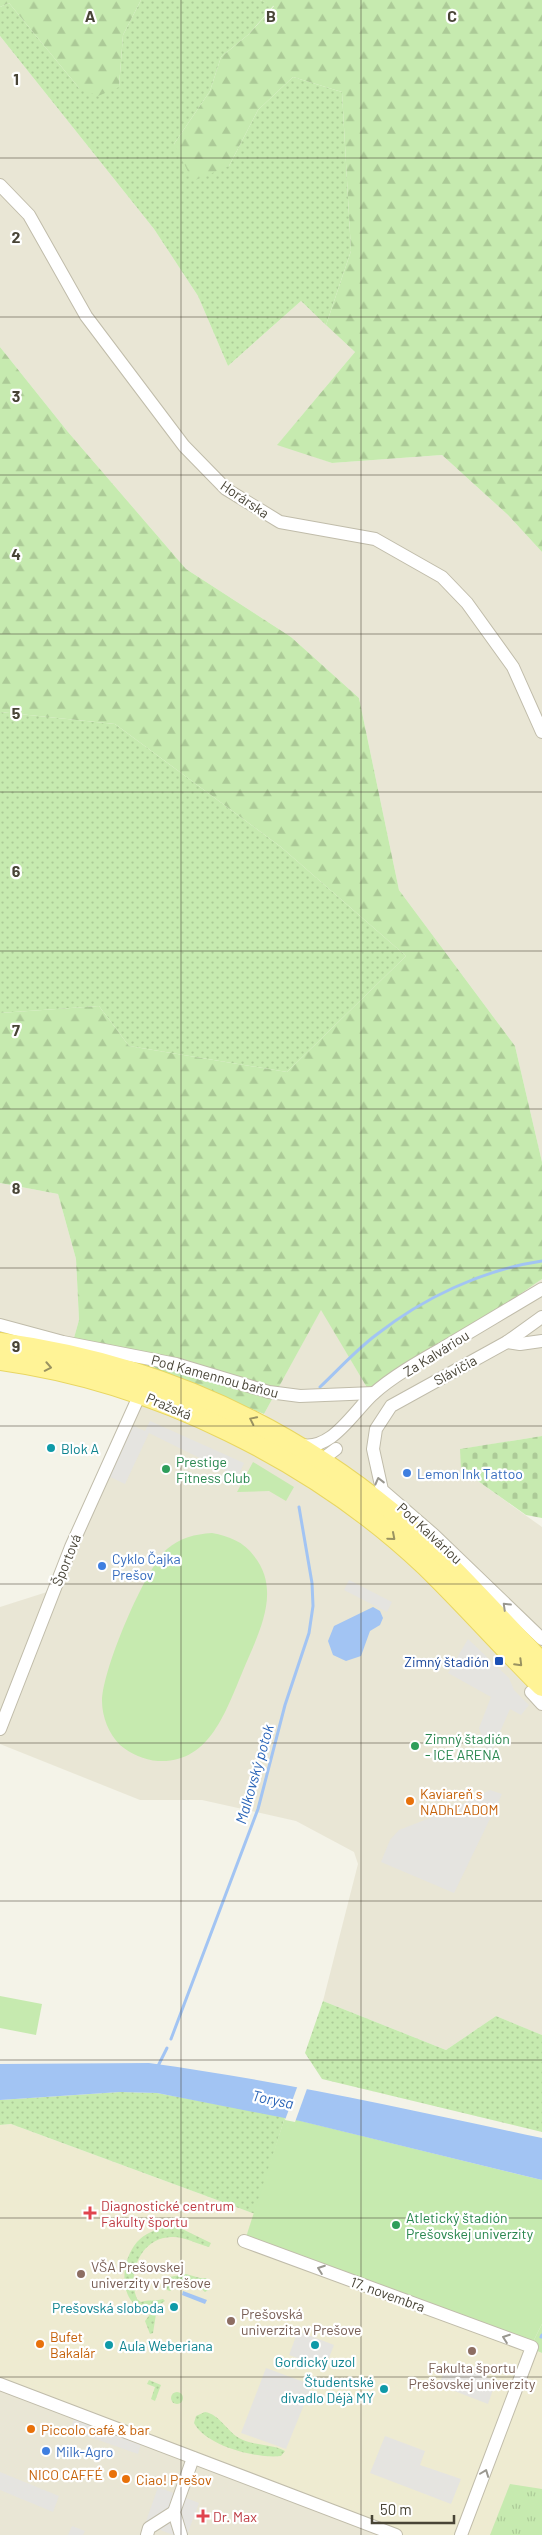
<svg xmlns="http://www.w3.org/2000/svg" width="542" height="2535" viewBox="0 0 542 2535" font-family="Barlow,sans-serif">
  <defs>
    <pattern id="grass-dots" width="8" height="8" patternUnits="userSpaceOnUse" patternTransform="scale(1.25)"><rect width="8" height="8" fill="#c6eaaf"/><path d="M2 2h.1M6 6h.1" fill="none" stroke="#acca97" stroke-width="1.8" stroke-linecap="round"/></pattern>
    <pattern id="forest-firs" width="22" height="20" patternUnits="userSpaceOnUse" patternTransform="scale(1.25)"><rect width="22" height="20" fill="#c6eaaf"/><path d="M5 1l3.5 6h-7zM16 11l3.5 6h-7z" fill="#acca97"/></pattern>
    <pattern id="cemetery-stones" width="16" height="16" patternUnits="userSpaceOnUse" patternTransform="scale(1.25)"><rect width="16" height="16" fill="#c6eaaf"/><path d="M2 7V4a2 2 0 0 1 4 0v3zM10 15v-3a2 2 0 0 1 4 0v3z" fill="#acca97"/></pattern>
    <pattern id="park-tufts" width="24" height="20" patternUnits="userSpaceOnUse" patternTransform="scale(1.25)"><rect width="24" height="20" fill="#c6eaaf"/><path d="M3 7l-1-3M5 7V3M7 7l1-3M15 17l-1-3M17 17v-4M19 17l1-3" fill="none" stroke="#acca97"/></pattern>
  </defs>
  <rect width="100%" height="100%" fill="#f4f3e8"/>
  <g fill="#e9e6d5">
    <path d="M0,36l154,193 44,67 30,70 73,-65 54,51 -77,92 54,19 110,-8 66,60 34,37v610l-27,-116 -116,-156 -40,-192 -68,-61 -105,-68 -118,-137 -68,-85z"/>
    <path d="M0,1183l58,11 18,65 3,61 -9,32 -70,-24z"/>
    <path d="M542,1279v157l-81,13v20l81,58v508l-46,-19 -50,34 -123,-49 35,-137 -4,-12 -58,-31 -94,-21h-62l-140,-56v-137l47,-15 88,-200 188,84 -59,-62 57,-105 51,87z"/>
    <path d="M0,2387l393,148h-393z"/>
  </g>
  <path fill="#eeebd1" d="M11,2124l244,90 -9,23 296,116v182h-149l-393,-148v-262z"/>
  <g fill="url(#grass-dots)">
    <path d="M141,0h119l14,5 -25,29 -28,23 -11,34 -36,53 55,22 29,-56 35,-33 49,15 9,159 -25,74 -25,-24 -73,65 -30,-70 -44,-67 -154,-193v-29l9,-4 70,85 40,-1 4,-52z"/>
    <path d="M0,712l115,12 166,123 125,109 -119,116 -158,-26 -30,-40 -99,7z"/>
    <path d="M323,2001l123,49 50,-34 46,19v97l-220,-53 -17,-26z"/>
    <path d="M120,2092l37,1 128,24 -30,97 -244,-90 -11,1v-25z"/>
    <path d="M167,2226h9l35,17 -2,4c-12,-3 -25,-11 -38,-10 -31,1 -44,37 -34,62l4,3c7,-3 13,0 22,-3l2,2 -16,10c-31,-5 -30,-48 -12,-69 7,-8 19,-13 30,-16z"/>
    <path d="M186,2274l14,4h6l6,10 -7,4 -14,-12 -10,2 -11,9 -3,-1 -2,-7 4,-6z"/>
    <path d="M151,2313l5,1 -3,19 -3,1 -5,-13z"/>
    <path d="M149,2380l12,5 -6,16 -4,-2 4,-12 -8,-3z"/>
    <circle cx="177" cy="2398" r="6"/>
    <path d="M205,2412c14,2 22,19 34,26 14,8 34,6 46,13l-4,5c-24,3 -75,-10 -87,-33l2,-7z"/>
  </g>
  <g fill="url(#forest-firs)">
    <path d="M0,0h141l-18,35 -4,52 -21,9 -19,-8 -70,-85 -9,4z"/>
    <path d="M260,0h282v552l-34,-37 -66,-60 -110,8 -55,-18 78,-93 -29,-27 25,-74 -9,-159 -49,-15 -35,33 -29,56 -36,15 -19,-37 36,-53 11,-34 28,-23 25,-28z"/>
    <path d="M0,347l68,85 118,137 105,68 68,61 40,192 116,156 27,116v117l-170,117 -51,-86 -57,104 -83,-34 -111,-28 9,-32 -3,-61 -18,-65 -58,-11v-170l99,-7 30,40 158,26 119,-116 -125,-109 -166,-123 -115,-12z"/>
  </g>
  <path fill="url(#cemetery-stones)" d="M542,1436v82l-16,-3 -65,-46 -1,-20z"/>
  <g fill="url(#park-tufts)">
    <path d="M542,2324v29l-12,-5z"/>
    <path d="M510,2484l32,5v46h-52z"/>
  </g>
  <g fill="#c6eaaf">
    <path d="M253,1462l41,25 -8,14 -17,-10 -32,1z"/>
    <path d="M212,1533c17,3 32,9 42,23 29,36 3,80 -12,117 -16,38 -33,91 -84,88 -14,-1 -27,-7 -38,-16 -11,-11 -18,-28 -18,-44 0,-31 43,-132 65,-152 13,-11 28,-15 45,-16z"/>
    <path d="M0,1996l42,8 -6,31 -36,-7z"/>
    <path d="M285,2117l257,63v144l-12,24 -284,-111z"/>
  </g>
  <g fill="#e5e4e0">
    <path d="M150,1421l94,42 -6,14 -89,-44 -24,51 -21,-10 23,-51 18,8z"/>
    <path d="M349,1580l43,22 -5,10 -43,-22z"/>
    <path d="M468,1639l41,39 5,12 15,15 -8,10 -11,-6 -21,48 -10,-29 12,-31 -43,-24z"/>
    <path d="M490,1790l12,4 -48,99 -73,-31 9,-22 9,-10 54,-21z"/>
    <path d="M298,2331l36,14 -9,23 -36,-13z"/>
    <path d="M447,2363l49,18 -8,23 -49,-19z"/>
    <path d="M266,2368l46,17 -26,64 -45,-16z"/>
    <path d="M75,2416l67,25 -4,13 -68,-24z"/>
    <path d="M385,2436l40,15 -5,14 41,14 -10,25 -81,-31z"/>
    <path d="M0,2472l59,24 -6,16 -53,-22z"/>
    <path d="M158,2487l41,16 -12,32h-14l-28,-11z"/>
    <path d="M72,2526l13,5 -2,4h-15z"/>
  </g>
  <g fill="#a2c4f3">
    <path d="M373,1607l7,4 3,7 -3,7 -10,6 -9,25 -15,5 -13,-6 -5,-14 6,-15z"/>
    <path d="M149,2063c132,18 262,47 393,75v42l-242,-59 -143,-28 -37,-1 -120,8v-36z"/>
    <path d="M183,2291l24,9 -2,4 -23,-9z"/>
  </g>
  <path fill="#f4f3e8" d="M298,2085l10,1 -13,36 -10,-2z"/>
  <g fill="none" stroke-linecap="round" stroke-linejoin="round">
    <g stroke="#a2c4f3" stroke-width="3">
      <path d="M320,1387c18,-17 36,-37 56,-52 47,-37 106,-65 166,-74"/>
      <path d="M171,2039l87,-230 27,-104 24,-72 4,-27 -1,-23 -13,-76"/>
      <path d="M157,2068l10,-20"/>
      <path d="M541,2337l1,-2"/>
    </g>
    <defs>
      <g id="minor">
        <path d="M0,185l29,30 57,101 98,130 42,43 54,33 95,17 67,38 25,26 46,64 29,65"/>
        <path d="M542,1317l-35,25 -116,64 -15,23 -3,20 9,41 52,45 108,104"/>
        <path d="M0,1325l63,17 113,22 93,28 31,4 74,-3"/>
        <path d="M507,1342l13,2 22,-3"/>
        <path d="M298,1444c32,10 55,-32 75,-50 20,-18 47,-33 70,-46 33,-20 66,-39 99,-59"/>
        <path d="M314,1458h10l12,-9"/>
        <path d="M531,1692l11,12"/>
        <path d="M0,1729l71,-182 69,-153"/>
        <path d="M244,2241l288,106 -71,188"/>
        <path d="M0,2384l396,151"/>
        <path d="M147,2535l2,-7 25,-16"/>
        <path d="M181,2535l-7,-23 19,-54"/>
      </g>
      <g id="primary">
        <path d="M0,1343c147,20 278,76 393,171 54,45 100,99 149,149"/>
        <path d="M0,1360c154,21 313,99 426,206 40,39 77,81 116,120"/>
      </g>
    </defs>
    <use href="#minor" stroke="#c0bcaa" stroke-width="14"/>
    <use href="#primary" stroke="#e8d662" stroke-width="22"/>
    <use href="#minor" stroke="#fff" stroke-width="12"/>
    <use href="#primary" stroke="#fff396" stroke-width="20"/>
  </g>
  <defs><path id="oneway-chevron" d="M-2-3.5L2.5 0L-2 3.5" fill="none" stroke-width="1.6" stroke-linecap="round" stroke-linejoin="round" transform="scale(1.25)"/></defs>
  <g stroke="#9a9361">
    <use href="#oneway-chevron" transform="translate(48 1367) rotate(11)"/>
    <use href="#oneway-chevron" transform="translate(253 1420) rotate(-154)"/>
    <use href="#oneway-chevron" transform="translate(392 1537) rotate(41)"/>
    <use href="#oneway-chevron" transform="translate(519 1663) rotate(45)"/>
  </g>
  <g stroke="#9a9890">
    <use href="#oneway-chevron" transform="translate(379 1481) rotate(-104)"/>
    <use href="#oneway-chevron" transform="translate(506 1606) rotate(-136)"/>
    <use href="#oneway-chevron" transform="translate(321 2269) rotate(-160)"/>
    <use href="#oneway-chevron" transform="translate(506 2338) rotate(-160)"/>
    <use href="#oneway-chevron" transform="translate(485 2473) rotate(-69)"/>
  </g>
  <path fill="none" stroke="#484436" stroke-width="1" stroke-opacity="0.55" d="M181,0v2535M361,0v2535M0,158h542M0,317h542M0,475h542M0,634h542M0,792h542M0,951h542M0,1109h542M0,1268h542M0,1426h542M0,1584h542M0,1743h542M0,1901h542M0,2060h542M0,2218h542M0,2377h542"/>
  <g fill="#0f9aa8" stroke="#fff" stroke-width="2">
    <circle cx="51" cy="1448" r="5"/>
    <circle cx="174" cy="2307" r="5"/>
    <circle cx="109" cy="2345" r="5"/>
    <circle cx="315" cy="2345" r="5"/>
    <circle cx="384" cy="2389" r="5"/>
  </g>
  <g fill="#2e9e5b" stroke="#fff" stroke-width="2">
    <circle cx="166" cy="1469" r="5"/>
    <circle cx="415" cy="1746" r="5"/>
    <circle cx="396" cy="2225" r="5"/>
  </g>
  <g fill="#3f7fe0" stroke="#fff" stroke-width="2">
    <circle cx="407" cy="1473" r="5"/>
    <circle cx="102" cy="1566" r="5"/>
    <circle cx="46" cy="2451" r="5"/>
  </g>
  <rect fill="#1a4fb4" stroke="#fff" stroke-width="2" x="494" y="1656" width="10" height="10" rx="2.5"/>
  <g fill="#e8710a" stroke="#fff" stroke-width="2">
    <circle cx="410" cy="1801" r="5"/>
    <circle cx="40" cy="2344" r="5"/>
    <circle cx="31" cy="2429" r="5"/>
    <circle cx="113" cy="2474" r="5"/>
    <circle cx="126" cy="2479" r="5"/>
  </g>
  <g fill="#e0444e" stroke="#fff" stroke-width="2">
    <path d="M87.5 2205.5h5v5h5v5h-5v5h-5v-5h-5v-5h5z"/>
    <path d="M200.5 2508.5h5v5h5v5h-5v5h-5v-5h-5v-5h5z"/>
  </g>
  <g fill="#8d6e63" stroke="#fff" stroke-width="2">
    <circle cx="81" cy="2274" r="5"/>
    <circle cx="231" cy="2321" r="5"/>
    <circle cx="472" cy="2351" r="5"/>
  </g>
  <g text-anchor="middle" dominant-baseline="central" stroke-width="4.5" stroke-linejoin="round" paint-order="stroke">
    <g font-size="14" fill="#484436" stroke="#fff">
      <text transform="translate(245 499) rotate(34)">Horárska</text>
      <text transform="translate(436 1353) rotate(-32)">Za Kalváriou</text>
      <text transform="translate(455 1370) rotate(-29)">Slávičia</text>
      <text transform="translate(215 1376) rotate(15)">Pod Kamennou baňou</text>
      <text transform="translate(169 1406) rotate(23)">Pražská</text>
      <text transform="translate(430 1533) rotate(43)">Pod Kalváriou</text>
      <text transform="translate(66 1560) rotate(-68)">Športová</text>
      <text transform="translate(388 2294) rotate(20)">17. novembra</text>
    </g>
    <g font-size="14" fill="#0d838f" stroke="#fff" text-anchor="start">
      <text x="61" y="1448">Blok A</text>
      <text x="164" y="2307" text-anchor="end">Prešovská sloboda</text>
      <text x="119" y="2345">Aula Weberiana</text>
      <text x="315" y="2361" text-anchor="middle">Gordický uzol</text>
      <text x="374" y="2381" text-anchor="end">Študentské<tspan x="374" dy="16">divadlo Déjà MY</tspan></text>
    </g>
    <g font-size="14" fill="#27864d" stroke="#fff" text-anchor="start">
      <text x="176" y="1461">Prestige<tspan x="176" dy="16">Fitness Club</tspan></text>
      <text x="425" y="1738">Zimný štadión<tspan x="425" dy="16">- ICE ARENA</tspan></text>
      <text x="406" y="2217">Atletický štadión<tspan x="406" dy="16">Prešovskej univerzity</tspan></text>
    </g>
    <g font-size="14" fill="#366cbe" stroke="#fff" text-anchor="start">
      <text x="417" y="1473">Lemon Ink Tattoo</text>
      <text x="112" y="1558">Cyklo Čajka<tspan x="112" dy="16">Prešov</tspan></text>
      <text x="56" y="2451">Milk-Agro</text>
    </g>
    <g font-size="14" fill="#164399" stroke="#fff" text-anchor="end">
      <text x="489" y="1661">Zimný štadión</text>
    </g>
    <g font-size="14" fill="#c56008" stroke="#fff" text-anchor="start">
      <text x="420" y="1793">Kaviareň s<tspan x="420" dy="16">NADhĽADOM</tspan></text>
      <text x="50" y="2336">Bufet<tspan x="50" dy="16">Bakalár</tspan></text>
      <text x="41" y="2429">Piccolo café &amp; bar</text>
      <text x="103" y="2474" text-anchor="end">NICO CAFFÉ</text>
      <text x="136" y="2479">Ciao! Prešov</text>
    </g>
    <g font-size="14" fill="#be3a42" stroke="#fff" text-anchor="start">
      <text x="101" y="2205">Diagnostické centrum<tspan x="101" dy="16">Fakulty športu</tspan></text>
      <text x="213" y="2516">Dr. Max</text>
    </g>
    <g font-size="14" fill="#785e54" stroke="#fff" text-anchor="start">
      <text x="91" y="2266">VŠA Prešovskej<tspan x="91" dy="16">univerzity v Prešove</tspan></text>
      <text x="241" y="2313">Prešovská<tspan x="241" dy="16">univerzita v Prešove</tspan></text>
      <text x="472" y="2367" text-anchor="middle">Fakulta športu<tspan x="472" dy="16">Prešovskej univerzity</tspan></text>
    </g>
    <g font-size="15" font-style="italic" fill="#2b65b8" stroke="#fff">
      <text transform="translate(254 1774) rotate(-74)">Malkovský potok</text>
      <text transform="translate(273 2099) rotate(12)">Torysa</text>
    </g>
  </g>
  <g font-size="16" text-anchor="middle" font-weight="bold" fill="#484436" stroke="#fff" stroke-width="4.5" stroke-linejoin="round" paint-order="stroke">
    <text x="90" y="22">A</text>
    <text x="271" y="22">B</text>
    <text x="452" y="22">C</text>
    <text x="16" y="85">1</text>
    <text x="16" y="243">2</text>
    <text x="16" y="402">3</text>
    <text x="16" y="560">4</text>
    <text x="16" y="719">5</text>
    <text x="16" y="877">6</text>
    <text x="16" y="1036">7</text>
    <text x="16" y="1194">8</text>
    <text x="16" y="1352">9</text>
  </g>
  <path d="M372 2515v8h82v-8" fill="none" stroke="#484436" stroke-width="2.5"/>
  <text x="380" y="2515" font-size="15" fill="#484436" stroke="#ffffff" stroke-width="4" paint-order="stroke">50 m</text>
</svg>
